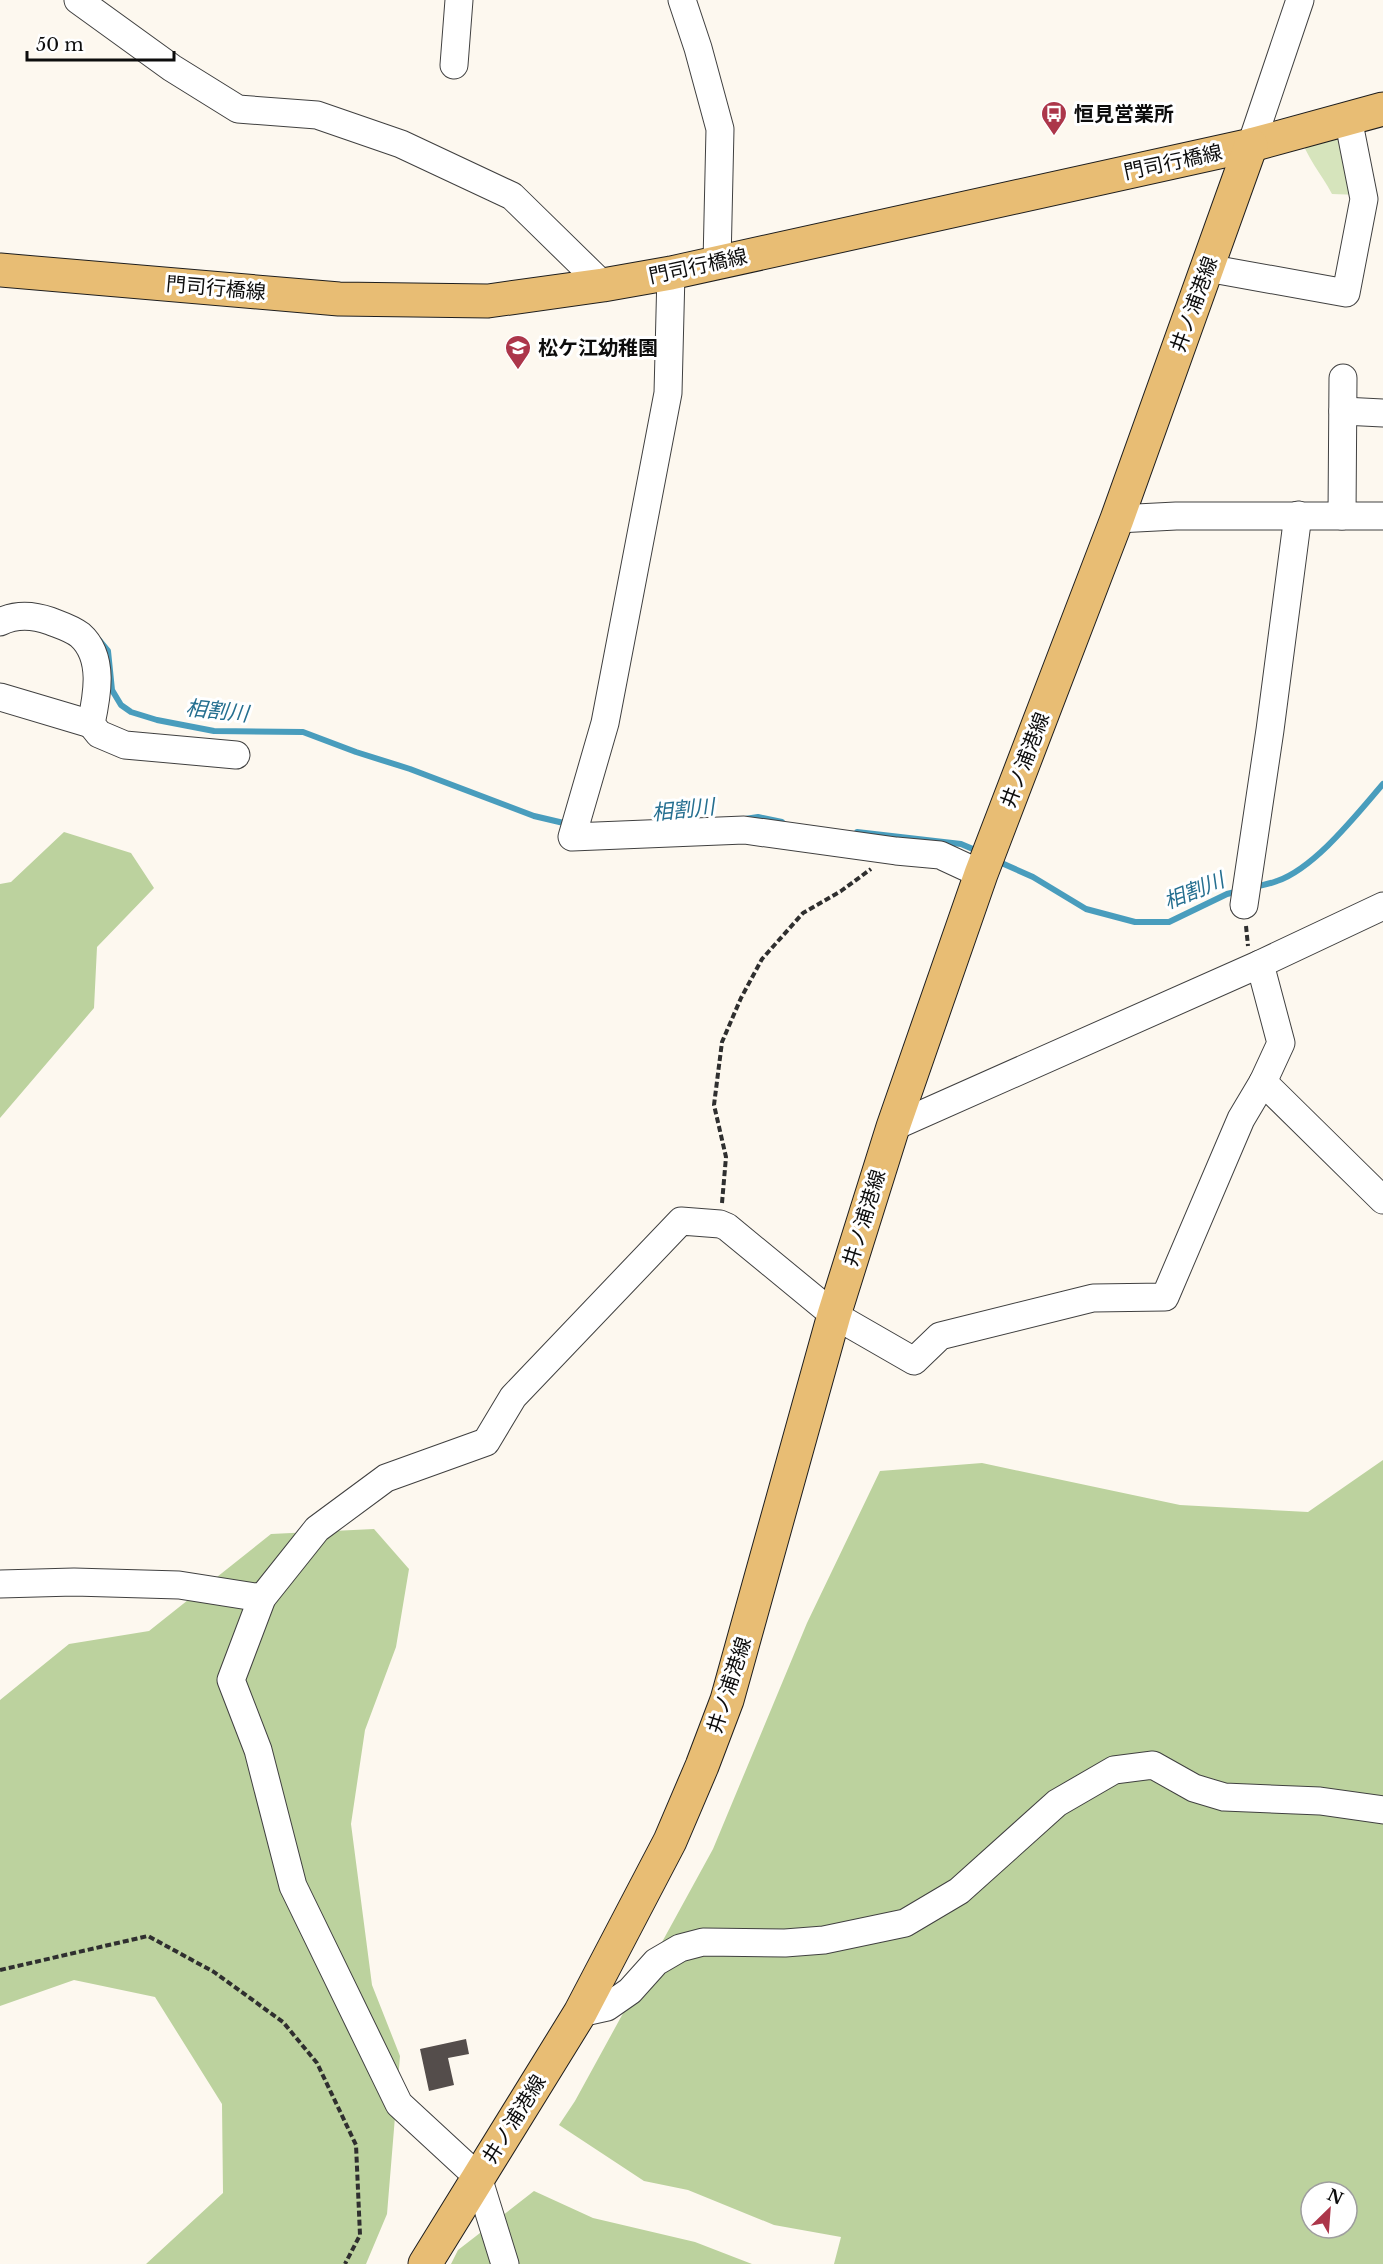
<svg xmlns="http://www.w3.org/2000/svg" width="1383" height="2264" viewBox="0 0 1383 2264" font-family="'Libre Baskerville','Noto Sans JP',serif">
  <rect width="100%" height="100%" fill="#fdf8ef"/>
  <path fill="#d6e4bc" d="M1349,122l11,73 -28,-1c-11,-21 -26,-37 -32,-59z"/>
  <g fill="#bcd29e" fill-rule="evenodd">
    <path d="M64,832l67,21 23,35 -57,59 -3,61 -94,110v-234l11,-2z"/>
    <path d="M1383,1460v804h-549l7,-27 -67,-12 -86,-35 -44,-9 -85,-56 16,-24 138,-252 94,-226 73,-152 102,-8 198,42 128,7zM1311,2192h36v36h-36z"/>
    <path d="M374,1529l35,40 -13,78 -31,83 -14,94 21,161 28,71 -13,158 -21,50h-220l77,-71 -1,-89 -67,-107 -81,-17 -74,26v-306l69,-56 80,-13 122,-97z"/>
    <path d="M534,2191l59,27 102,24 57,22h-301l7,-14z"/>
  </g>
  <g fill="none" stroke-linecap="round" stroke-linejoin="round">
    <g stroke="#499dbd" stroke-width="6">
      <path d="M99,640l9,11 4,39 9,15 10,7 26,8 57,11 89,1 53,20 54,17 124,47 34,8"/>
      <path d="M745,819l13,-2 24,5"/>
      <path d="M857,832l104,12 19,8"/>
      <path d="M997,861l36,16 53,32 49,13h34l58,-28 12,-3"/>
      <path d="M1254,887c8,-2 16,-3 23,-6 38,-13 80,-67 106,-97"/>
    </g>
  </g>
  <path fill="#544d4b" d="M466,2039l3,15 -21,4 6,27 -25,6 -9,-42z"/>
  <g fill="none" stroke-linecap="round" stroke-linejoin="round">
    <defs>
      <g id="minor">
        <path d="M78,0l94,68 66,41 79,6 84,29 111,52 91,89"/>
        <path d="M682,0l16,48 22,81 -3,134"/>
        <path d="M454,65l5,-65"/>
        <path d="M1251,145l49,-145"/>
        <path d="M1207,268l139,25 18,-94 -16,-81"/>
        <path d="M671,273l-3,120 -63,330 -33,114 172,-7 152,21 44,4 41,19"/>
        <path d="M1343,411l40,2"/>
        <path d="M1342,516l1,-138"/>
        <path d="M1117,519l59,-3h207"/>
        <path d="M0,622c16,-8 33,-7 50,-1 10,4 21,7 30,14 25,22 17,61 11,89l8,10 26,11 111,10"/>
        <path d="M0,697l91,27"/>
        <path d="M1244,905l26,-175 28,-215"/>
        <path d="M1263,1082l120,118"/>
        <path d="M893,1127l367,-163 123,-58"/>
        <path d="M0,1584l74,-2 105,3 83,13"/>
        <path d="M580,2013l27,-6 23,-16 26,-29 24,-14 23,-6 82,1 39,-3 81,-17 54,-32 98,-88 57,-33 39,-5 41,23 30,9 96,4 63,9"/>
        <path d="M505,2264l-27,-87 -79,-73 -106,-218 -35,-136 -27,-70 31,-82 55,-69 69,-51 100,-36 27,-45 168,-176 39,3 7,3 107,88 80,46 26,-25 153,-38 72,-1 76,-178 22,-37 18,-39 -21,-79"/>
      </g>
      <g id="major">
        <path d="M0,270l339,29 149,2 115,-16 68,-12 580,-128 132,-36"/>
        <path d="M425,2264l155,-251 90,-172 32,-75 25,-66 107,-385 59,-188 88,-253 136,-355 134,-374"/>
      </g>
    </defs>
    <use href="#minor" stroke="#404040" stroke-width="29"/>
    <use href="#major" stroke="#1e1e1e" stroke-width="35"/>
    <g stroke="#2f2f2f" stroke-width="4" stroke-dasharray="6 3" stroke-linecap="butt">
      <path d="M1246,926l2,20"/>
      <path d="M722,1203l4,-46 -12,-52 8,-63 19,-44 21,-39 41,-46 38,-22 30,-22"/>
      <path d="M0,1970l148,-34 66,36 69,50 34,41 39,82 4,90 -15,29"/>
    </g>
    <use href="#minor" stroke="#fff" stroke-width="27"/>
    <use href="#major" stroke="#e8bd74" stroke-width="33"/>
  </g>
  <defs>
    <symbol id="bus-pin" viewBox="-11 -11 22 30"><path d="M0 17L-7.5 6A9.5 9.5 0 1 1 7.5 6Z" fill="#ac364a" stroke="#fff"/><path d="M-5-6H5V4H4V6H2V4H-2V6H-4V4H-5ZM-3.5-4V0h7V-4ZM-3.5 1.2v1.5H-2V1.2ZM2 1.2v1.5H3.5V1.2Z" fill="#fff"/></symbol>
    <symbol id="school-pin" viewBox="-11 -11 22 30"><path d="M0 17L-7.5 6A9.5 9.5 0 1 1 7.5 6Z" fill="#ac364a" stroke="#fff"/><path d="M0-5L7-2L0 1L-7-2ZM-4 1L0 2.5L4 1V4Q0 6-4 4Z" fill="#fff"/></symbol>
  </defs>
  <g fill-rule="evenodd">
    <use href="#bus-pin" x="1039" y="99" width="30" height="40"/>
    <use href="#school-pin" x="503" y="333" width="30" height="40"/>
  </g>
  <g text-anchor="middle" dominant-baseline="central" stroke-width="6" stroke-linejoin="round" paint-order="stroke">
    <g font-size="20" font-weight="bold" fill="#0d0d0d" stroke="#fff" text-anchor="start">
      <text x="1074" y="114">恒見営業所</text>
      <text x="538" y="348">松ケ江幼稚園</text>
    </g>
    <g font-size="20" fill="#0d0d0d" stroke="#fff">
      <text transform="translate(1173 162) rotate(-12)">門司行橋線</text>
      <text transform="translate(698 266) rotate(-12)">門司行橋線</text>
      <text transform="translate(216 288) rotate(5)">門司行橋線</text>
      <text transform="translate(1194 304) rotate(-70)">井ノ浦港線</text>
      <text transform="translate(1025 760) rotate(-69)">井ノ浦港線</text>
      <text transform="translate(864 1218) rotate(-73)">井ノ浦港線</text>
      <text transform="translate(729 1685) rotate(-72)">井ノ浦港線</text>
      <text transform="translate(514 2119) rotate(-58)">井ノ浦港線</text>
    </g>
    <g font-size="21" font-style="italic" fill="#256f90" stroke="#fff">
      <text transform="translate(217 711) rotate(6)">相割川</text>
      <text transform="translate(683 810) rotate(-6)">相割川</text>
      <text transform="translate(1194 891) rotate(-22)">相割川</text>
    </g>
  </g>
  <g transform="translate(1329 2210) rotate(25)"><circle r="28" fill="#ffffff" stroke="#9e9e9e" stroke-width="1.5"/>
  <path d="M0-4.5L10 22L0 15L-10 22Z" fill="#ac364a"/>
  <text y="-9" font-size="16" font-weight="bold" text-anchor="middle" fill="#0d0d0d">N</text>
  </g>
  <path d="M27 51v9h147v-9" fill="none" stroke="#0d0d0d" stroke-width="3"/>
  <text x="36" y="51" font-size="18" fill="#0d0d0d" stroke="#ffffff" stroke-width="4.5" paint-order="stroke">50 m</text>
</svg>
